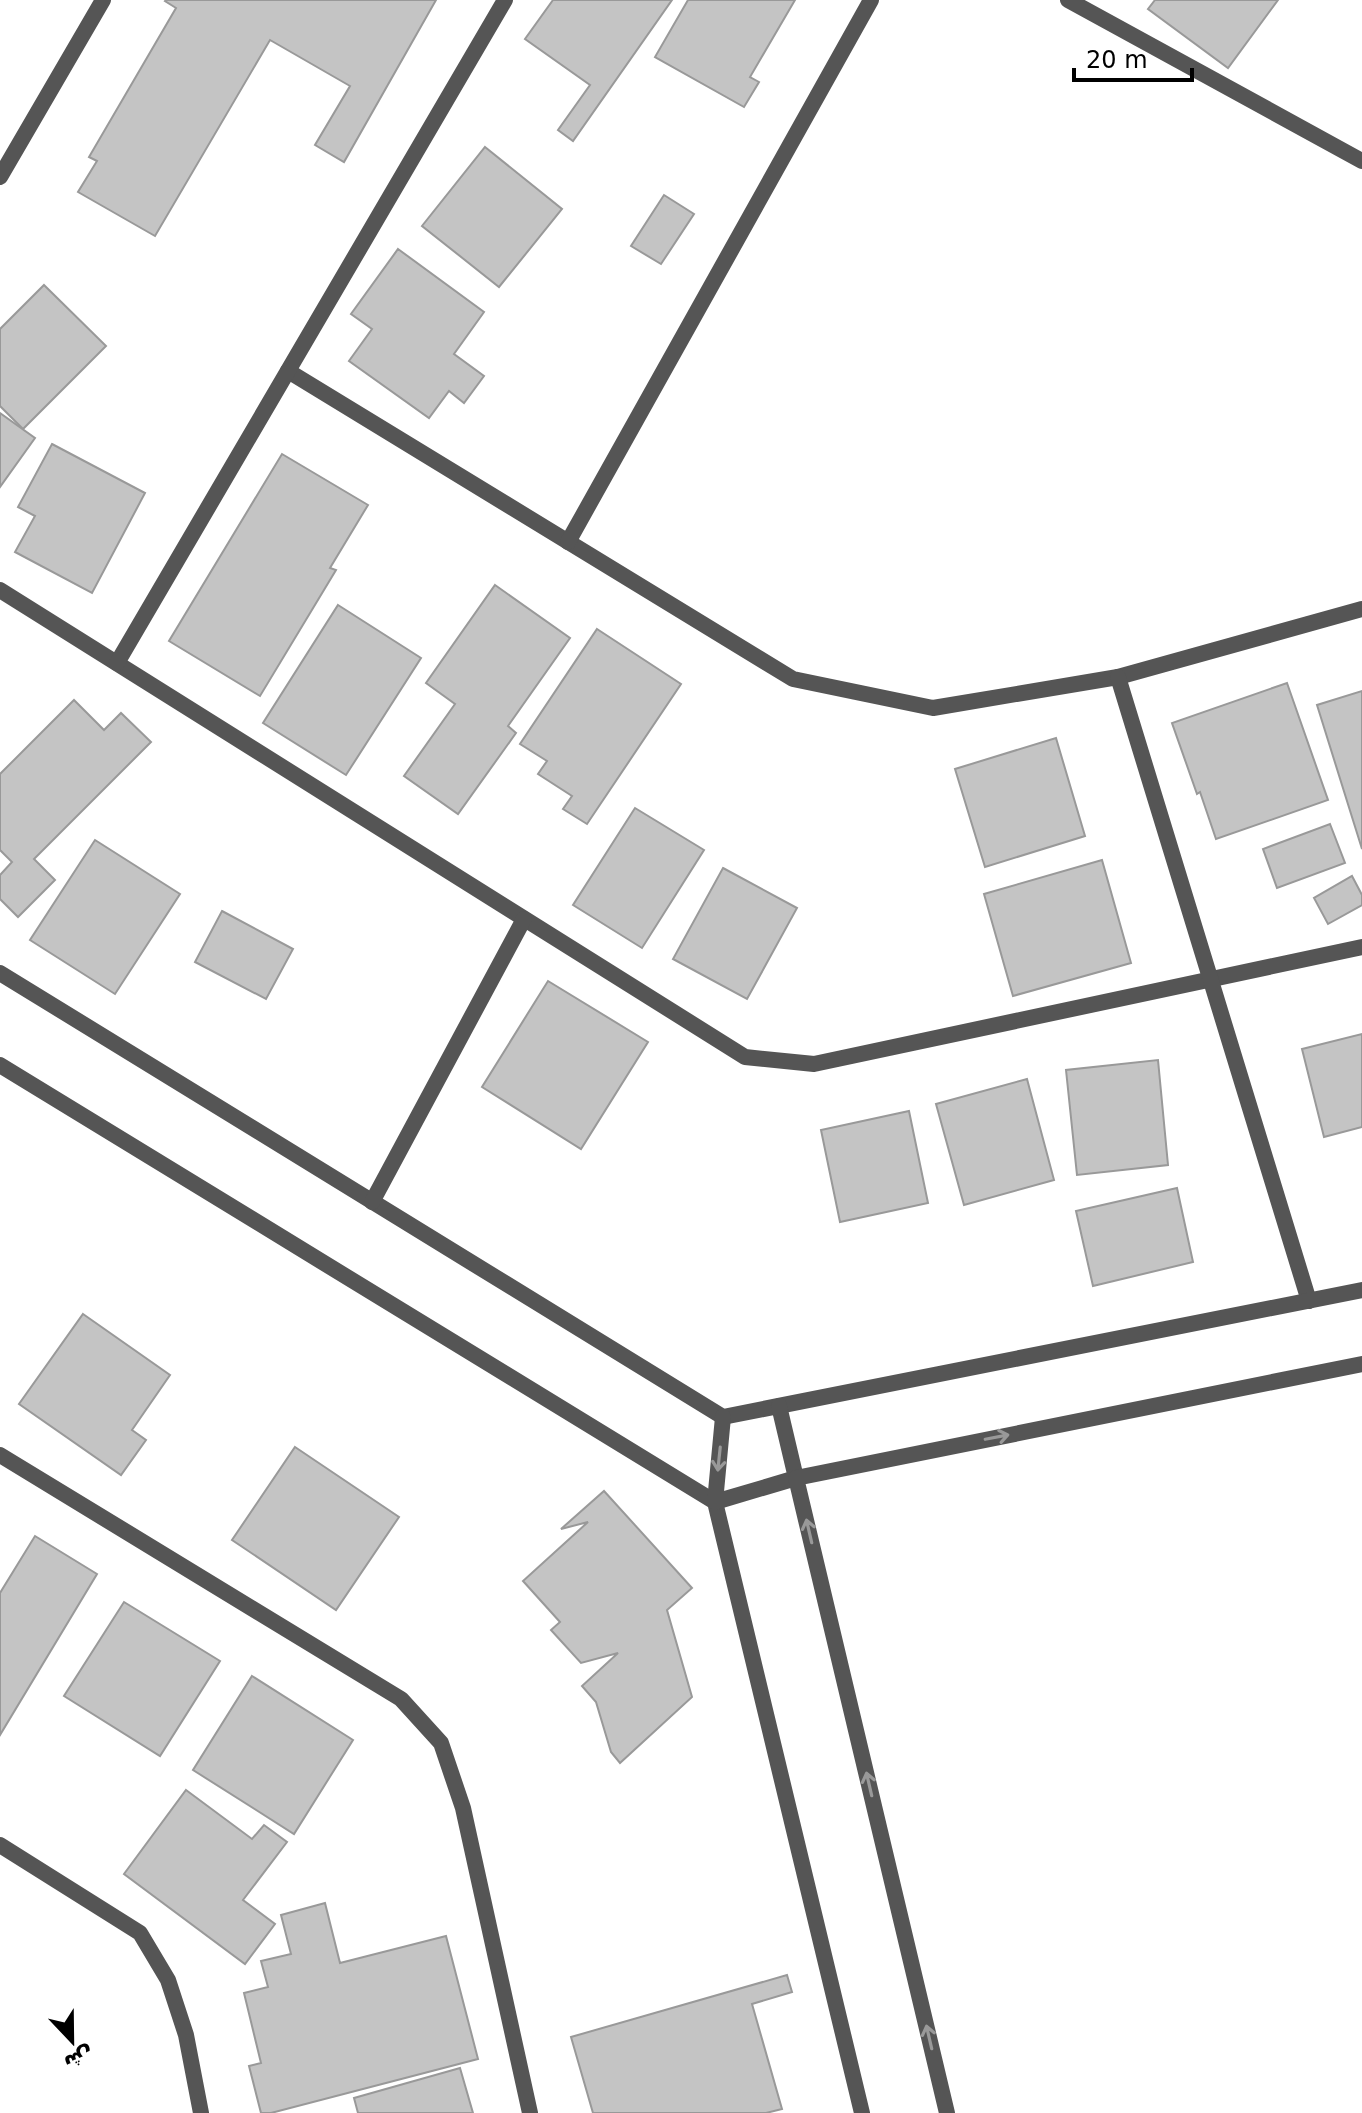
<svg xmlns="http://www.w3.org/2000/svg" width="1362" height="2113" viewBox="0 0 1362 2113" font-family="'DejaVu Sans','Noto Sans Arabic',sans-serif">
  <rect width="100%" height="100%" fill="#fff"/>
  <g fill="#c4c4c4" stroke="#999" stroke-width="2">
    <path d="M166,0h270l-92,162 -29,-17 35,-59 -80,-46 -115,196 -77,-44 19,-31 -8,-4 87,-149 -11,-7z"/>
    <path d="M553,0h119l-99,141 -15,-11 32,-45 -65,-46z"/>
    <path d="M688,0h107l-45,77 9,5 -15,25 -89,-50z"/>
    <path d="M1155,0h123l-50,68 -80,-59z"/>
    <path d="M485,147l77,62 -63,78 -77,-61z"/>
    <path d="M664,195l30,19 -33,50 -30,-18z"/>
    <path d="M398,249l86,63 -30,42 30,22 -20,27 -15,-12 -20,27 -80,-57 23,-32 -21,-15z"/>
    <path d="M44,285l62,61 -83,83 -23,-23v-77z"/>
    <path d="M0,413l35,25 -35,49z"/>
    <path d="M52,444l93,49 -53,100 -77,-41 20,-36 -17,-9z"/>
    <path d="M282,454l86,51 -38,63 6,2 -76,126 -91,-55z"/>
    <path d="M495,585l75,53 -62,88 8,7 -58,81 -54,-38 51,-72 -29,-21z"/>
    <path d="M338,605l83,53 -75,117 -83,-52z"/>
    <path d="M597,629l84,55 -94,140 -24,-15 9,-13 -34,-22 9,-13 -27,-17z"/>
    <path d="M1287,683l41,117 -112,39 -16,-47 -3,2 -25,-71z"/>
    <path d="M1362,691v158l-45,-144z"/>
    <path d="M74,700l30,30 17,-17 30,29 -117,117 21,21 -37,37 -18,-18v-24l12,-13 -12,-12v-76z"/>
    <path d="M1056,738l29,98 -100,31 -30,-98z"/>
    <path d="M635,808l69,42 -62,98 -69,-43z"/>
    <path d="M1330,824l15,39 -68,25 -14,-39z"/>
    <path d="M95,840l85,54 -65,100 -85,-54z"/>
    <path d="M1102,860l29,103 -118,33 -29,-102z"/>
    <path d="M723,868l74,40 -50,91 -74,-40z"/>
    <path d="M1352,876l10,19v10l-34,19 -14,-26z"/>
    <path d="M222,911l71,38 -27,50 -71,-37z"/>
    <path d="M548,981l100,61 -67,107 -99,-62z"/>
    <path d="M1362,1034v93l-38,10 -22,-88z"/>
    <path d="M1158,1060l10,105 -91,10 -11,-105z"/>
    <path d="M1027,1079l27,101 -90,25 -28,-101z"/>
    <path d="M909,1111l19,92 -88,19 -19,-92z"/>
    <path d="M1177,1188l16,74 -100,24 -17,-75z"/>
    <path d="M83,1314l87,61 -38,55 14,10 -25,35 -102,-71z"/>
    <path d="M295,1447l104,70 -63,93 -104,-70z"/>
    <path d="M604,1491l88,97 -25,22 25,87 -72,66 -9,-11 -15,-50 -14,-16 36,-33 -37,10 -30,-33 9,-8 -37,-41 65,-59 -27,7z"/>
    <path d="M35,1536l62,38 -97,161v-142z"/>
    <path d="M124,1602l96,59 -60,95 -96,-60z"/>
    <path d="M252,1676l101,64 -59,94 -101,-64z"/>
    <path d="M186,1790l66,49 12,-14 23,17 -44,58 32,24 -30,40 -121,-90z"/>
    <path d="M325,1903l15,60 106,-27 32,123 -207,54h-10l-12,-47 12,-3 -17,-70 24,-6 -7,-26 30,-7 -10,-39z"/>
    <path d="M787,1975l5,17 -40,12 30,105 -16,4h-173l-22,-76z"/>
    <path d="M460,2068l13,45h-115l-4,-15z"/>
  </g>
  <g fill="none" stroke-linecap="round" stroke-linejoin="round">
    <g stroke="#555" stroke-width="16">
      <path d="M1068,0l294,161"/>
      <path d="M0,177l103,-177"/>
      <path d="M288,371l505,308 140,29 185,-31 244,-68"/>
      <path d="M568,542l303,-542"/>
      <path d="M0,590l745,467 69,7 548,-117"/>
      <path d="M117,663l388,-663"/>
      <path d="M1118,677l191,624"/>
      <path d="M0,973l723,444 639,-127"/>
      <path d="M0,1065l715,437 147,611"/>
      <path d="M372,1202l152,-283"/>
      <path d="M723,1417l-8,85 81,-24 -17,-72"/>
      <path d="M0,1455l401,244 40,44 22,65 67,305"/>
      <path d="M0,1845l140,88 28,47 18,55 15,78"/>
      <path d="M947,2113l-151,-635 566,-114"/>
    </g>
  </g>
  <defs><path id="oneway-shaft" d="M-6 0H5M1.5-3L5.5 0L1.5 3" fill="none" stroke-width="1.6" stroke-linecap="round" stroke-linejoin="round" transform="scale(2)"/></defs>
  <g stroke="#999">
    <use href="#oneway-shaft" transform="translate(997 1437) rotate(-11)"/>
    <use href="#oneway-shaft" transform="translate(719 1459) rotate(96)"/>
    <use href="#oneway-shaft" transform="translate(809 1531) rotate(-103)"/>
    <use href="#oneway-shaft" transform="translate(869 1784) rotate(-103)"/>
    <use href="#oneway-shaft" transform="translate(929 2037) rotate(-103)"/>
  </g>
  <g transform="translate(72 2041) rotate(158)" stroke="#ffffff" stroke-width="6" paint-order="stroke">
  <path d="M0-6L14 30L0 20L-14 30Z" fill="#000000"/>
  <text y="-12" font-size="22" font-weight="bold" text-anchor="middle" fill="#000000">ش</text>
  </g>
  <path d="M1074 68v12h118v-12" fill="none" stroke="#000000" stroke-width="4"/>
  <text x="1086" y="68" font-size="24" fill="#000000" stroke="#ffffff" stroke-width="6" paint-order="stroke">20 m</text>
</svg>
